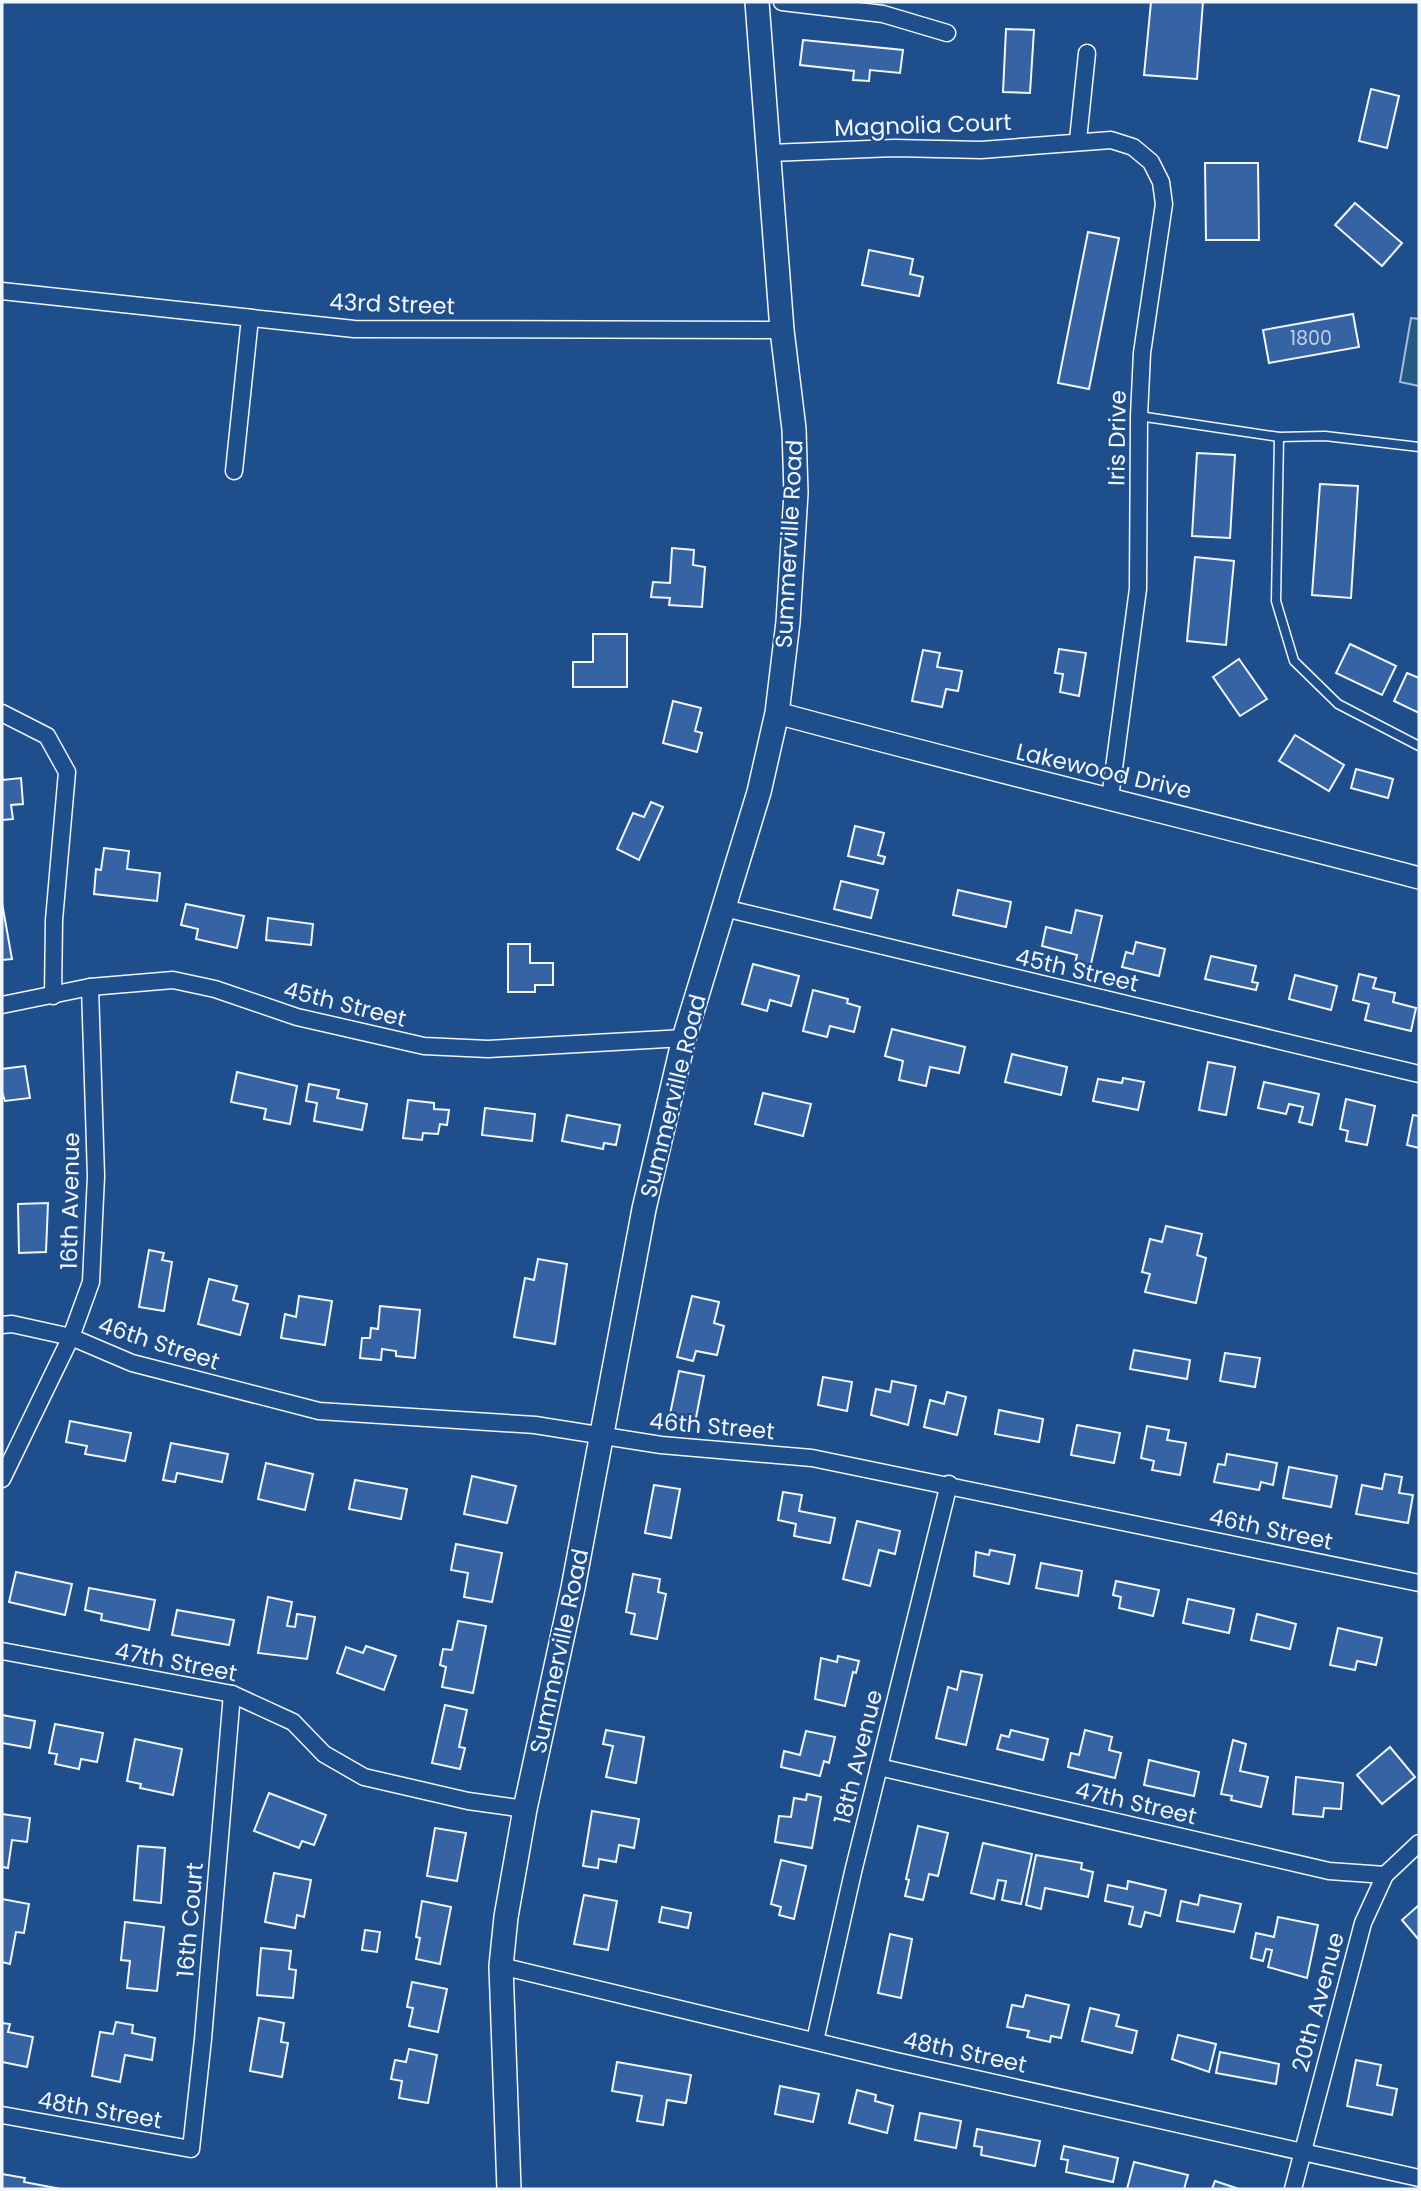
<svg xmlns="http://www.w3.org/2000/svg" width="1421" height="2191" viewBox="0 0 1421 2191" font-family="Poppins,sans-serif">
  <rect width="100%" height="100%" fill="#1f4e8c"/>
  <path fill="#245a82" stroke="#a8bbd7" stroke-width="2" d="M1411,318l8,1v67l-19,-4z"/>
  <g fill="#3563a3" stroke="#f2f6ff" stroke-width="2">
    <path d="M1151,2h52l-6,77 -53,-4z"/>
    <path d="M1006,29l28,1 -4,63 -27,-1z"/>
    <path d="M803,40l100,10 -3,23 -30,-3 -1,11 -16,-1 1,-9 -54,-6z"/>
    <path d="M1371,89l28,7 -12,52 -28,-7z"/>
    <path d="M1205,163h53l1,77h-53z"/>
    <path d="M1355,203l47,40 -20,23 -47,-41z"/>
    <path d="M1088,232l31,6 -30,151 -31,-6z"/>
    <path d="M869,250l44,9 -3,15 13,3 -4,19 -57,-11z"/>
    <path d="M1353,314l6,33 -90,16 -6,-33z"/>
    <path d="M1197,453l38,2 -5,83 -38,-2z"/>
    <path d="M1320,484l38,2 -7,112 -39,-3z"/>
    <path d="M672,548l22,2 -1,15 12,2 -3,40 -33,-2 1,-7 -19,-1 2,-15 17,1z"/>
    <path d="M1195,557l39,4 -8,84 -39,-4z"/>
    <path d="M593,634h34v53h-54v-25h20z"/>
    <path d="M1350,644l46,22 -14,29 -46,-22z"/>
    <path d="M1059,649l27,4 -7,43 -19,-4 3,-18 -8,-1z"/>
    <path d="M923,650l17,3 -3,14 25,4 -4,20 -12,-2 -4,18 -30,-6z"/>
    <path d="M1239,659l28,40 -27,17 -27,-39z"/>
    <path d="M1407,673l12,5v35l-25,-12z"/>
    <path d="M673,701l28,7 -6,23 7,2 -5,19 -34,-9z"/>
    <path d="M1295,735l49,30 -15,26 -50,-30z"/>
    <path d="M1356,769l37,10 -5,19 -37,-10z"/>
    <path d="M2,776l1,4 18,-2 2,26 -12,1 2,14 -11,1z"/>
    <path d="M651,802l12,5 -24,53 -22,-11 16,-36 11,4z"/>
    <path d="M855,826l29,7 -6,22 7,2 -2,7 -35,-8z"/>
    <path d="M104,848l25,3 -2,18 33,4 -3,28 -63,-7 2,-25 5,1z"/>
    <path d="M841,881l37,9 -7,28 -37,-9z"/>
    <path d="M958,890l53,12 -5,25 -53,-12z"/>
    <path d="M2,903l10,56 -10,1z"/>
    <path d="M186,904l58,12 -7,32 -41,-9 2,-10 -17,-4z"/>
    <path d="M1076,910l26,6 -12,52 -15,-4 2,-9 -35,-9 4,-19 25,6z"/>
    <path d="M268,918l45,6 -2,21 -45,-5z"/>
    <path d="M1136,942l29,7 -6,27 -37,-9 4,-15 7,2z"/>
    <path d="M508,944h22v19h23v22h-18v7h-27z"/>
    <path d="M1211,956l45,10 -4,16 6,1 -2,7 -51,-11z"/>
    <path d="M753,964l46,12 -8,30 -21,-6 -3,11 -25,-7z"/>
    <path d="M1359,974l17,4 -3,10 22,5 -2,9 23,6 -5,23 -46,-11 4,-16 -16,-4z"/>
    <path d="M1295,975l42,11 -6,24 -42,-11z"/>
    <path d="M813,990l35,9 -1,4 13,4 -6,25 -24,-6 -3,11 -24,-6z"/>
    <path d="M892,1029l73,18 -6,26 -29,-6 -4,19 -27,-6 4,-19 -18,-5z"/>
    <path d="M1012,1054l55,13 -6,28 -56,-13z"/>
    <path d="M1208,1062l27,5 -9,48 -27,-5z"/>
    <path d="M25,1066l5,32 -25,3 -3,-9v-23z"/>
    <path d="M237,1072l60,14 -7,38 -26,-5 2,-10 -35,-7z"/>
    <path d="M1123,1078l21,4 -6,28 -45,-9 5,-22 24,4z"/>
    <path d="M1264,1082l55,12 -7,31 -13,-3 4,-15 -14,-3 -3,10 -28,-6z"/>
    <path d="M309,1084l30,6 -2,8 30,6 -5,26 -48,-9 3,-18 -11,-2z"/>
    <path d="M763,1093l48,11 -8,32 -48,-12z"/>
    <path d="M1346,1099l29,7 -8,39 -21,-4 2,-10 -8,-2z"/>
    <path d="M408,1100l26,3v6l15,1 -2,15 -7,-1 -2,10 -15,-1 -1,7 -19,-2z"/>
    <path d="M485,1108l50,6 -3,27 -50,-6z"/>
    <path d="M567,1115l53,10 -4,20 -12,-2 -1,6 -41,-8z"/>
    <path d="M1413,1115l6,1v32l-12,-3z"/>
    <path d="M48,1203l-2,49 -27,1 -1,-49z"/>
    <path d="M1166,1226l36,8 -5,21 9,3 -10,45 -51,-11 5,-18 -8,-2 8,-33 12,3z"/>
    <path d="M149,1250l15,3 -2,7 10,2 -8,49 -25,-4z"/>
    <path d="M538,1259l29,5 -12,80 -41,-7 11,-59 9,2z"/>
    <path d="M209,1279l28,7 -4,14 15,4 -8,31 -42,-11z"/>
    <path d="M299,1296l33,5 -7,44 -44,-7 4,-24 11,3z"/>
    <path d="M692,1296l27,6 -5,21 10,3 -7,29 -21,-4 -3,10 -16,-4z"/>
    <path d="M380,1306l40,4 -5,48 -19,-2v-5l-14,-2 -1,11 -21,-2 2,-20h8l1,-10 7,1z"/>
    <path d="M1134,1350l56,10 -3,19 -57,-10z"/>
    <path d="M1225,1353l35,5 -5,29 -35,-6z"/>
    <path d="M679,1371l25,5 -9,47 -26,-4z"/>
    <path d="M823,1377l29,5 -5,29 -29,-6z"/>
    <path d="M892,1381l24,5 -8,39 -37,-10 5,-26 14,3z"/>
    <path d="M947,1392l19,5 -9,38 -33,-8 6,-27 14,4z"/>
    <path d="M999,1410l44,9 -4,23 -44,-8z"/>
    <path d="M70,1421l61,12 -6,28 -40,-7 2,-8 -21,-4z"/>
    <path d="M1077,1425l43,8 -6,30 -43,-8z"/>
    <path d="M1147,1426l22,4 -2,10 19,3 -6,32 -28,-5 2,-9 -13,-3z"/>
    <path d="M171,1443l57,11 -6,28 -45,-9 -2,9 -12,-2z"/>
    <path d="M1227,1454l50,9 -4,22 -12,-3 -2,8 -45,-8 4,-18 7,1z"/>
    <path d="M266,1463l47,11 -8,36 -47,-11z"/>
    <path d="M1289,1467l48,9 -6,31 -48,-9z"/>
    <path d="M1385,1474l17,3 -3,16 14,2 -5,28 -52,-9 6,-29 20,4z"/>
    <path d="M472,1476l44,10 -9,37 -43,-9z"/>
    <path d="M355,1480l52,9 -6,30 -52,-10z"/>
    <path d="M654,1485l26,4 -9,49 -26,-5z"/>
    <path d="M783,1492l19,3 -3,16 36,7 -5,25 -36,-7 2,-12 -18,-4z"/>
    <path d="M857,1521l43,10 -5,23 -16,-4 -9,36 -27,-7z"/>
    <path d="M456,1544l46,9 -10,49 -28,-5 4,-24 -17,-3z"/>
    <path d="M990,1550l25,5 -6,29 -35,-8 2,-24 13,3z"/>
    <path d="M1041,1563l41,8 -4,25 -42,-8z"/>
    <path d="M16,1572l56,12 -7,31 -56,-13z"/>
    <path d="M633,1574l27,5 -2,13 8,2 -9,45 -26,-5 4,-20 -9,-2z"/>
    <path d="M1116,1581l43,9 -6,26 -34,-8 2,-11 -8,-2z"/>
    <path d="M89,1588l66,12 -6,30 -48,-10 1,-6 -17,-4z"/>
    <path d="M268,1597l24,5 -5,24 8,1 2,-13 18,3 -8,42 -49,-6z"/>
    <path d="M1188,1599l46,10 -5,24 -46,-10z"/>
    <path d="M177,1610l57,10 -5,25 -57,-10z"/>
    <path d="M1257,1614l39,10 -6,25 -39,-9z"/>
    <path d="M458,1621l28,5 -13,67 -31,-6 4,-20 -6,-2 3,-16 9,1z"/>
    <path d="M1338,1628l44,10 -6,27 -19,-4 -2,9 -25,-5z"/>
    <path d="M366,1646l30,10 -12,34 -47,-17 9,-26 17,6z"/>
    <path d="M838,1656l21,5 -3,12 -3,-1 -8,34 -30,-7 6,-41 16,4z"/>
    <path d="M961,1671l21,4 -16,70 -30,-7 12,-51 9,3z"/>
    <path d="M445,1705l22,5 -8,37 6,1 -5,21 -28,-6z"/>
    <path d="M2,1715l33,6 -5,27 -28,-5z"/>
    <path d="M55,1724l48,9 -6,29 -16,-3 -2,10 -24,-5 2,-10 -8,-1z"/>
    <path d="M606,1730l38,7 -8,46 -30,-6 7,-31 -10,-2z"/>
    <path d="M1011,1730l37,9 -5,21 -46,-11 4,-14 8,2z"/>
    <path d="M1085,1730l27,7 -3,13 12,3 -6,25 -47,-11 3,-14 8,2z"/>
    <path d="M806,1731l29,6 -6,26 -5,-2 -4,15 -39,-9 3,-16 16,4z"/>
    <path d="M135,1739l47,10 -9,46 -33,-7 1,-4 -14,-3z"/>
    <path d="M1233,1740l13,4 -6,27 28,6 -7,30 -30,-7 1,-4 -11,-2z"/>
    <path d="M1390,1747l25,30 -33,27 -25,-29z"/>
    <path d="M1149,1760l50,12 -5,24 -50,-11z"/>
    <path d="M1296,1777l47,6 -2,26 -17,-1 -1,9 -30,-3z"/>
    <path d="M269,1793l57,22 -12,30 -12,-4 -3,7 -45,-17z"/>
    <path d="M807,1794l14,3 -9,51 -37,-6 4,-26 12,1 3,-19 12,2z"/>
    <path d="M592,1811l47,8 -5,29 -15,-3 -3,17 -17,-3 -1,9 -15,-2z"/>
    <path d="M2,1814l28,4 -3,24 -15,-2 -4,28 -6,-1z"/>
    <path d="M918,1826l30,7 -10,43 -9,-2 -6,26 -18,-4 4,-16 -3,-1z"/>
    <path d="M435,1828l31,5 -9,48 -30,-5z"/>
    <path d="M983,1843l49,11 -11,50 -19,-4 4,-19 -8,-1 -4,19 -23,-6z"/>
    <path d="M138,1846l27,2 -4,55 -27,-3z"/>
    <path d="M1036,1855l46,8 -1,6 12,3 -5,25 -43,-9 -4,21 -15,-4z"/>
    <path d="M781,1860l25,6 -12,53 -15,-4 2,-8 -10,-3z"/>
    <path d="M274,1873l37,7 -7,37 -7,-2 -2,13 -30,-6z"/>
    <path d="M1128,1881l38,9 -6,26 -15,-4 -4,15 -12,-3 4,-17 -28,-6 3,-16 19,4z"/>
    <path d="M584,1895l33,6 -9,49 -34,-6z"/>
    <path d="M1200,1895l41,9 -7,28 -57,-11 4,-20 17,4z"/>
    <path d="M2,1899l27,5 -5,29 -8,-1 -6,32 -8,-2z"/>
    <path d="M422,1901l29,6 -11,57 -24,-5 4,-21 -4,-1z"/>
    <path d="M1419,1905v35l-17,-20z"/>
    <path d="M662,1907l29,6 -3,15 -29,-6z"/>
    <path d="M1278,1917l40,8 -11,53 -39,-11 4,-17 -6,-1 -3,12 -12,-3 5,-25 18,4z"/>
    <path d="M125,1922l39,5 -7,64 -30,-3 3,-27 -9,-1z"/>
    <path d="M365,1930l15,2 -3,20 -15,-2z"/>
    <path d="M890,1934l22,5 -11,59 -23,-5z"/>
    <path d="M261,1948l30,3 -2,18 7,1 -3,28 -36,-3z"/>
    <path d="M412,1982l35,7 -9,43 -29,-6 4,-18 -6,-1z"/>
    <path d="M1026,1995l43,10 -8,33 -10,-2 -1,6 -23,-5 2,-6 -22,-4 5,-22 11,2z"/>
    <path d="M1090,2008l29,7 -3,11 21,5 -5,22 -50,-12z"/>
    <path d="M259,2018l25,5 -3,19 7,1 -6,34 -32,-6z"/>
    <path d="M116,2022l17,3 -1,8 23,5 -3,22 -27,-5 -5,27 -28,-6 8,-44 13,2z"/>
    <path d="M2,2023l8,1 -2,8 25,5 -6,30 -25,-5z"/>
    <path d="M1178,2035l38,9 -7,28 -37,-13z"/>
    <path d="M409,2049l28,6 -9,48 -29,-5 3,-17 -11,-2 4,-19 11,2z"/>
    <path d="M1220,2052l59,12 -3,20 -60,-11z"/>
    <path d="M1356,2060l25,5 -4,20 20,4 -5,26 -45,-9z"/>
    <path d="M617,2062l74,13 -5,28 -19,-3 -4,25 -26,-4 5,-25 -30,-5z"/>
    <path d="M780,2086l39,8 -6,28 -38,-8z"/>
    <path d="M857,2090l19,5 -1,6 18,5 -6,27 -38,-10z"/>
    <path d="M920,2113l41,8 -5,27 -41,-8z"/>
    <path d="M977,2129l63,12 -5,25 -54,-11 1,-8 -8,-1z"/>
    <path d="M1064,2146l54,12 -5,24 -47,-10 2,-12 -7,-1z"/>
    <path d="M1134,2162l54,13 -4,14h-57z"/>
    <path d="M2,2174l23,4 -1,4 37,7h-59z"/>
    <path d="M1215,2181l24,8h-27z"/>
  </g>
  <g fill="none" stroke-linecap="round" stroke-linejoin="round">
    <defs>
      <g id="service">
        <path d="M1139,416l140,21 46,-1 94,11"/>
        <path d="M1279,437l-3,164 18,60 44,43 81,42"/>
      </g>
      <g id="minor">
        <path d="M782,2l101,12 64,19"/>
        <path d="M1078,140l9,-87"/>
        <path d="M770,153l124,-5 87,2 130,-10 22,7 18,15 10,20 3,22 -22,149 -3,63 -1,173 -28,209"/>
        <path d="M2,291l352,38 428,1"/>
        <path d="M234,471l16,-153"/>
        <path d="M2,713l45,23 20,36 -13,148 -1,76"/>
        <path d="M724,908l695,166"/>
        <path d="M2,1005l88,-18 83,-7 42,9 82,28 127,29 64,3 196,-11"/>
        <path d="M2,1325l10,-1 59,13 61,26 187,48 216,14 126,20 151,13 607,125"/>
        <path d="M2,1479l69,-142 20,-55 5,-106 -6,-189"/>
        <path d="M2,1651l230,43 61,28 31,32 40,23 104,24 57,8"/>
        <path d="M879,1767l450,104 56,4"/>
        <path d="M501,1966l395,95 523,117"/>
        <path d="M815,2041l38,-169 96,-388"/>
        <path d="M2,2115l189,34 12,-110 29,-345"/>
        <path d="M1293,2189l70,-266 22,-48 34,-32"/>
      </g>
      <path id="tertiary" d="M777,713c214,58 428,109 642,165"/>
      <path id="secondary" d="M509,2189l-8,-223 5,-49 19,-108 48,-221 71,-379 40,-171 75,-246 18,-79 11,-91 8,-129 -2,-64 -12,-99 -25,-328"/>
    </defs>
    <use href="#service" stroke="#f2f6ff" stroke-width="11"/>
    <use href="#minor" stroke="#f2f6ff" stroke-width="19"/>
    <use href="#tertiary" stroke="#f2f6ff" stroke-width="24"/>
    <use href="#secondary" stroke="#f2f6ff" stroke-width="26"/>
    <use href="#service" stroke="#1f4e8c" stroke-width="8"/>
    <use href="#minor" stroke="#1f4e8c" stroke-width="16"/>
    <use href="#tertiary" stroke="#1f4e8c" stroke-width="21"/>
    <use href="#secondary" stroke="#1f4e8c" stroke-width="23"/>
  </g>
  <g text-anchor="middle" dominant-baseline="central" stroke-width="5" stroke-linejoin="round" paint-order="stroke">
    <g font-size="19" fill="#c3d1e8">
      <text x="1311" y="338">1800</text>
    </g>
    <g font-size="23" fill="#f2f6ff" stroke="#1f4e8c">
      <text transform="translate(923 125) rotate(-2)">Magnolia Court</text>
      <text transform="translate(392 304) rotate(2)">43rd Street</text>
      <text transform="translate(1117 438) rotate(-89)">Iris Drive</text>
      <text transform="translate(789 544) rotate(-87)">Summerville Road</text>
      <text transform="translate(1104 771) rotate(13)">Lakewood Drive</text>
      <text transform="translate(1077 970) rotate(13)">45th Street</text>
      <text transform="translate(345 1004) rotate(14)">45th Street</text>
      <text transform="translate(673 1096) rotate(-76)">Summerville Road</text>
      <text transform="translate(70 1201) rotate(-89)">16th Avenue</text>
      <text transform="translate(159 1343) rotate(18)">46th Street</text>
      <text transform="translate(712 1426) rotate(5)">46th Street</text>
      <text transform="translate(1271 1529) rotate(12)">46th Street</text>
      <text transform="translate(559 1651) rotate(-78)">Summerville Road</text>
      <text transform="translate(176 1662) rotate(11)">47th Street</text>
      <text transform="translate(858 1757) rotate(-76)">18th Avenue</text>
      <text transform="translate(1136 1803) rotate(13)">47th Street</text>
      <text transform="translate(190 1920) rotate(-85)">16th Court</text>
      <text transform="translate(1318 2002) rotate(-75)">20th Avenue</text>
      <text transform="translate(965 2052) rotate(12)">48th Street</text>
      <text transform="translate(100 2110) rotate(10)">48th Street</text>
    </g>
  </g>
  <rect width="1421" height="2191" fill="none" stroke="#f2f6ff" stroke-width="7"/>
</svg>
